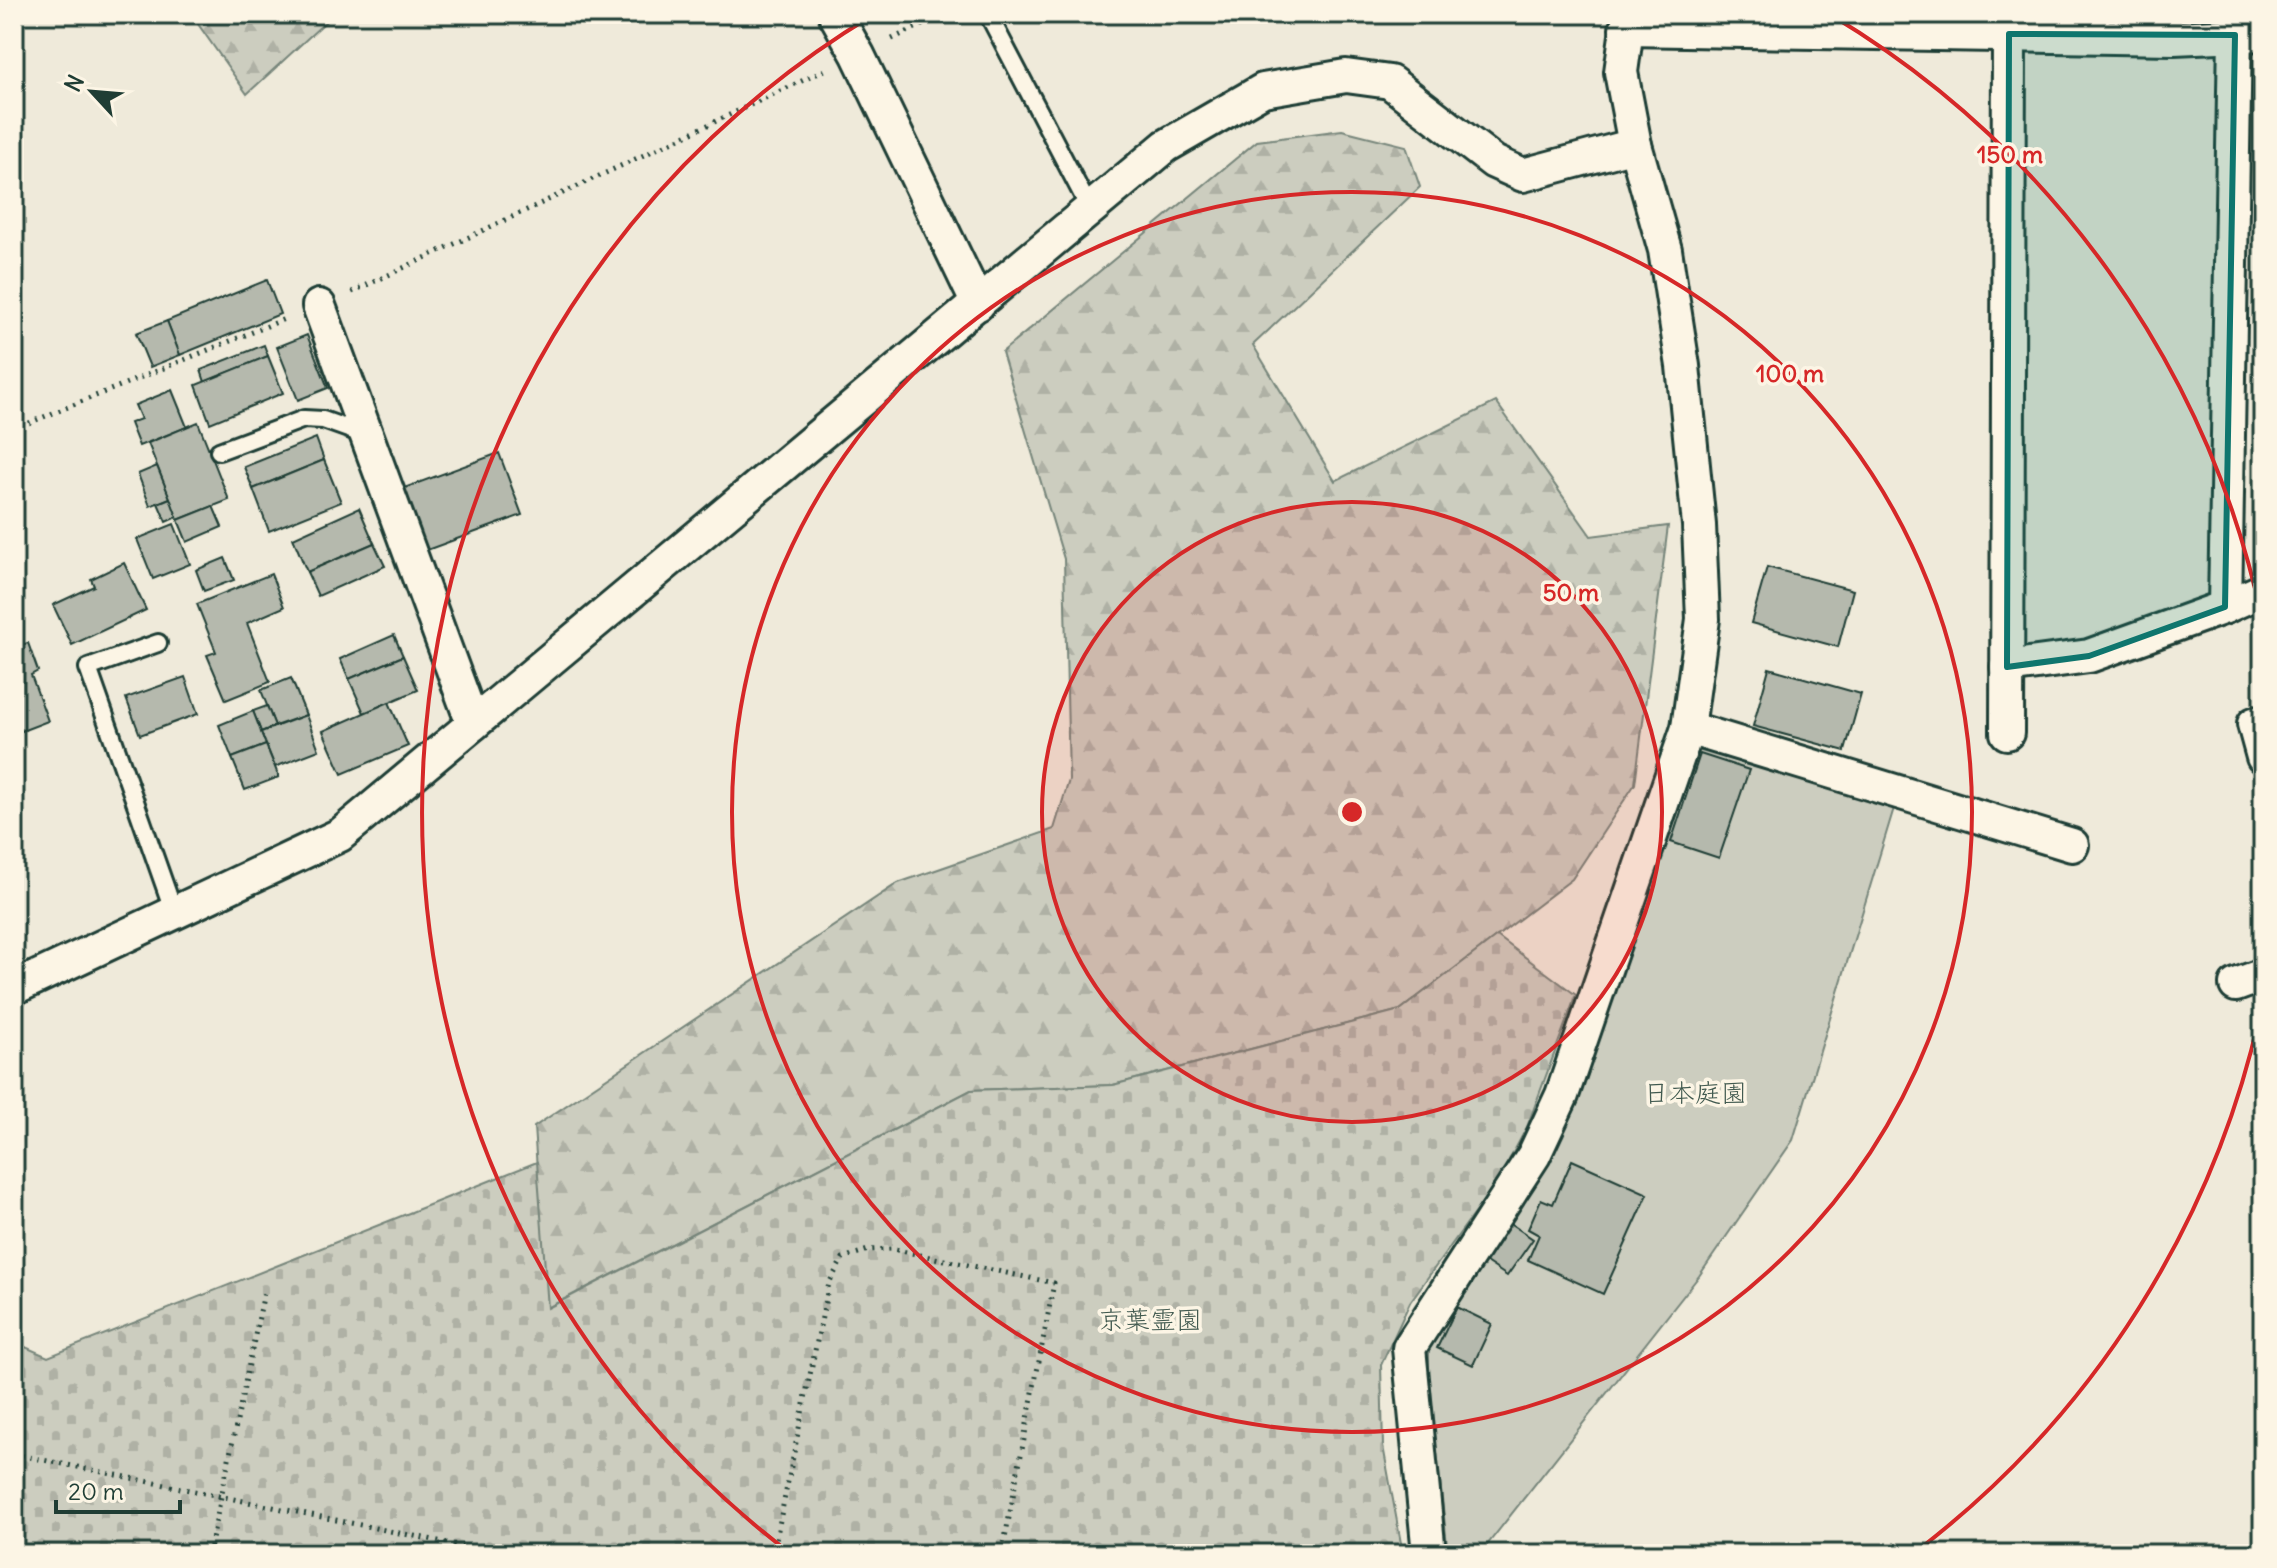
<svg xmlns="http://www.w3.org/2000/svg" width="2277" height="1568" viewBox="0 0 2277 1568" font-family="Delius,'Klee One',sans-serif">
  <defs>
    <pattern id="forest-firs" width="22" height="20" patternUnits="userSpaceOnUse" patternTransform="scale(2)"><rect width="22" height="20" fill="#cccdbf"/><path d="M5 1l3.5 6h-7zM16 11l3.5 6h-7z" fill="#afb1a5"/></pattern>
    <pattern id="cemetery-stones" width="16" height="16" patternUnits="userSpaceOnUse" patternTransform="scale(2)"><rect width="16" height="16" fill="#cccdbf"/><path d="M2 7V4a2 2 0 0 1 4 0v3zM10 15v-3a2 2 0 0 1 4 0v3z" fill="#afb1a5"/></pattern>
  </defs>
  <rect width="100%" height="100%" fill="#efeada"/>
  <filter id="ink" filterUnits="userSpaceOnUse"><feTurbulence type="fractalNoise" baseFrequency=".0125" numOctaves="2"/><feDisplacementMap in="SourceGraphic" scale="16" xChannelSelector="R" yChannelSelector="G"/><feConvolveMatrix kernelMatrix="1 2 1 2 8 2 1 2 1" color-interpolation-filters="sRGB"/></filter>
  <g filter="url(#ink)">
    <g fill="url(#forest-firs)" stroke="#76857a" stroke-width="2">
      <path d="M191,14h143l-87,80z"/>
      <path d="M1342,130l64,16 14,41 -167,158 82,136 161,-79 95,134 77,-10 -33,258 -63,95 -172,131 -287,75 -142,5 -424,218 -13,-181 364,-244 156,-54 15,-49 -5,-221 -62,-207 255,-211z"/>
    </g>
    <path fill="url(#cemetery-stones)" stroke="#76857a" stroke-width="2" d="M1497,936l79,59 -49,132 -28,52 -89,123 -29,63 2,81 20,108h-1389v-212l34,15 489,-195 11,146 423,-218 142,-5 287,-75z"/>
    <path fill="#cccdbf" stroke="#76857a" stroke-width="2" d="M1698,742l196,66 -101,332 -94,136 -219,278h-32l-19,-174v-30l15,-41 104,-152 27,-48z"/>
    <g fill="#b5b9ad" stroke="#1f3d34" stroke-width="2">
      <path d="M267,280l13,34 -100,41 -13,-34z"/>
      <path d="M167,321l13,34 -30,12 -14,-34z"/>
      <path d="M307,335l21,53 -30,12 -21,-53z"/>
      <path d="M264,345l4,11 -63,26 -4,-12z"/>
      <path d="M268,356l15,37 -73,30 -14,-38z"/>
      <path d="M172,390l15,37 -48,19 -9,-23 11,-4 -6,-14z"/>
      <path d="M198,422l31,78 -51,20 -30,-77z"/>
      <path d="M316,438l8,22 -71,29 -9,-22z"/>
      <path d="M499,453l23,62 -95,35 -23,-62z"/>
      <path d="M324,460l17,42 -72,29 -16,-42z"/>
      <path d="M157,466l13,32 -20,8 -12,-32z"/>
      <path d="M170,498l7,19 -11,5 -8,-19z"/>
      <path d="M213,506l9,21 -35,15 -9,-22z"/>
      <path d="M359,508l15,35 -67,29 -14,-34z"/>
      <path d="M174,524l16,40 -37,15 -16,-40z"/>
      <path d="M374,543l11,23 -67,30 -11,-24z"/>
      <path d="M225,558l9,22 -30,11 -8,-21z"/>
      <path d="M124,563l22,47 -74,35 -19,-40 41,-19 -3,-7z"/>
      <path d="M1767,567l86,23 -15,57 -87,-24z"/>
      <path d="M271,574l13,33 -37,16 23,59 -44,18 -19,-45 9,-3 -19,-48z"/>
      <path d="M14,629l6,16 8,-2 10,28 -7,4 17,46 -34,13z"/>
      <path d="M394,635l9,21 -54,23 -9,-20z"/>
      <path d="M403,656l15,34 -54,23 -15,-34z"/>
      <path d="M1769,668l92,26 -16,57 -92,-25z"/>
      <path d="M185,677l13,37 -58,21 -14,-37z"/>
      <path d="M291,678l15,37 -31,11 -14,-36z"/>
      <path d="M389,702l19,44 -66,28 -19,-43z"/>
      <path d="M267,706l8,20 -14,6 -8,-21z"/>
      <path d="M253,711l13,34 -34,13 -13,-33z"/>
      <path d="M306,715l13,35 -44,17 -14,-35z"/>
      <path d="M266,745l13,32 -34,13 -13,-32z"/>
      <path d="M1700,754l49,16 -30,88 -48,-16z"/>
      <path d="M1572,1160l76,34 -45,100 -75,-34 11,-25 -11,-6 13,-30 12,5z"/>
      <path d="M1508,1222l25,17 -26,37 -24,-16z"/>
      <path d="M1457,1307l35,17 -19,41 -36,-17z"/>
    </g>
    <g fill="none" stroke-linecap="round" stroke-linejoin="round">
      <defs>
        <g id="service">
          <path d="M988,14l103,197"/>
          <path d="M219,451l85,-32 19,1 42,15"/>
          <path d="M158,643l-70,25 86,244"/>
        </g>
        <g id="minor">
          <path d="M835,14l23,41 120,249"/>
          <path d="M1626,29l548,9 89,-4"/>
          <path d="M319,306l154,418"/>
          <path d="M2225,607l10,-572"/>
          <path d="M2007,667l82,-11 136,-49 38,-17"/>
          <path d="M2263,721l-9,3 9,33"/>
          <path d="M1688,728l384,117"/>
          <path d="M2007,733l2,-699"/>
          <path d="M2236,985l27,-10"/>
          <path d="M14,988l326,-153 826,-689 97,-56 83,-14 44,6 104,80 29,13 112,-30"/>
          <path d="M1429,1554l-20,-206 125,-193 28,-60 126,-367 15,-109 -4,-94 -16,-159 -18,-116 -30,-105 -14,-73 8,-58"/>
        </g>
      </defs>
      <use href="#service" stroke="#1f3d34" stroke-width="22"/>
      <use href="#minor" stroke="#1f3d34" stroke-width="38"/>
      <g stroke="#1f3d34" stroke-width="5" stroke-dasharray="2 6" stroke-linecap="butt">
        <path d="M892,39l53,-25"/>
        <path d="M352,292l473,-222"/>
        <path d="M14,429l273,-111"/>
        <path d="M14,1454l488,100"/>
        <path d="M209,1554l56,-266"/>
        <path d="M773,1554l56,-271 14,-25 25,-8 24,-1 162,34 -52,271"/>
      </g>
      <use href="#service" stroke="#fcf5e5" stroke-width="16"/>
      <use href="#minor" stroke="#fcf5e5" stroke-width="32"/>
    </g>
  </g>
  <path fill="#0f766e" fill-opacity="0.2" stroke="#0f766e" stroke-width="6" stroke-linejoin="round" d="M2009,34l226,1 -10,572 -136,49 -82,11z"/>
  <circle cx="1352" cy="812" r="310" fill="#d62828" fill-opacity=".12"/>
  <g fill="none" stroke="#d62828" stroke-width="4">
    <circle cx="1352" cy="812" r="310"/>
    <circle cx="1352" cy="812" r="620"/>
    <path d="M2262 1005A930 930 0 0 1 1918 1550M786 1550A930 930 0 0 1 873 15M1831 15A930 930 0 0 1 2262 619"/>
  </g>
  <g text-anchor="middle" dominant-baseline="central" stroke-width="7" stroke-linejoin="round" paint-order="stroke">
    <g font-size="26" fill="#425a50" stroke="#fcf5e5">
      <text x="1695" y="1092">日本庭園</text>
      <text x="1150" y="1319">京葉霊園</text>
    </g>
  </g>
  <circle cx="1352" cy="812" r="12" fill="#d62828" stroke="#fcf5e5" stroke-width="4"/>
  <g font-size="24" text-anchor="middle" font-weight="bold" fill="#d62828" stroke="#fcf5e5" stroke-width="7" stroke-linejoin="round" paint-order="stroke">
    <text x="2010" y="163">150 m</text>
    <text x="1790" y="382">100 m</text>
    <text x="1571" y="601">50 m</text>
  </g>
  <rect width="2277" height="1568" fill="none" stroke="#fcf5e5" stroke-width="48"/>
  <rect x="24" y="24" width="2229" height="1520" fill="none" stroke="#1f3d34" stroke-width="3" filter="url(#ink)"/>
  <g transform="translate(92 92) rotate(296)" stroke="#fcf5e5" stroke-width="6" paint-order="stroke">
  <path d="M0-6L14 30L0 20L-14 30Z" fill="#1f3d34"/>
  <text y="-12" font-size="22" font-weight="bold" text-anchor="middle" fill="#1f3d34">N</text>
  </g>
  <path d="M56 1500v12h124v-12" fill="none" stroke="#1f3d34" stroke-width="4"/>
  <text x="68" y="1500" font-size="24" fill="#1f3d34" stroke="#fcf5e5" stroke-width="6" paint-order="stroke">20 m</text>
</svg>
